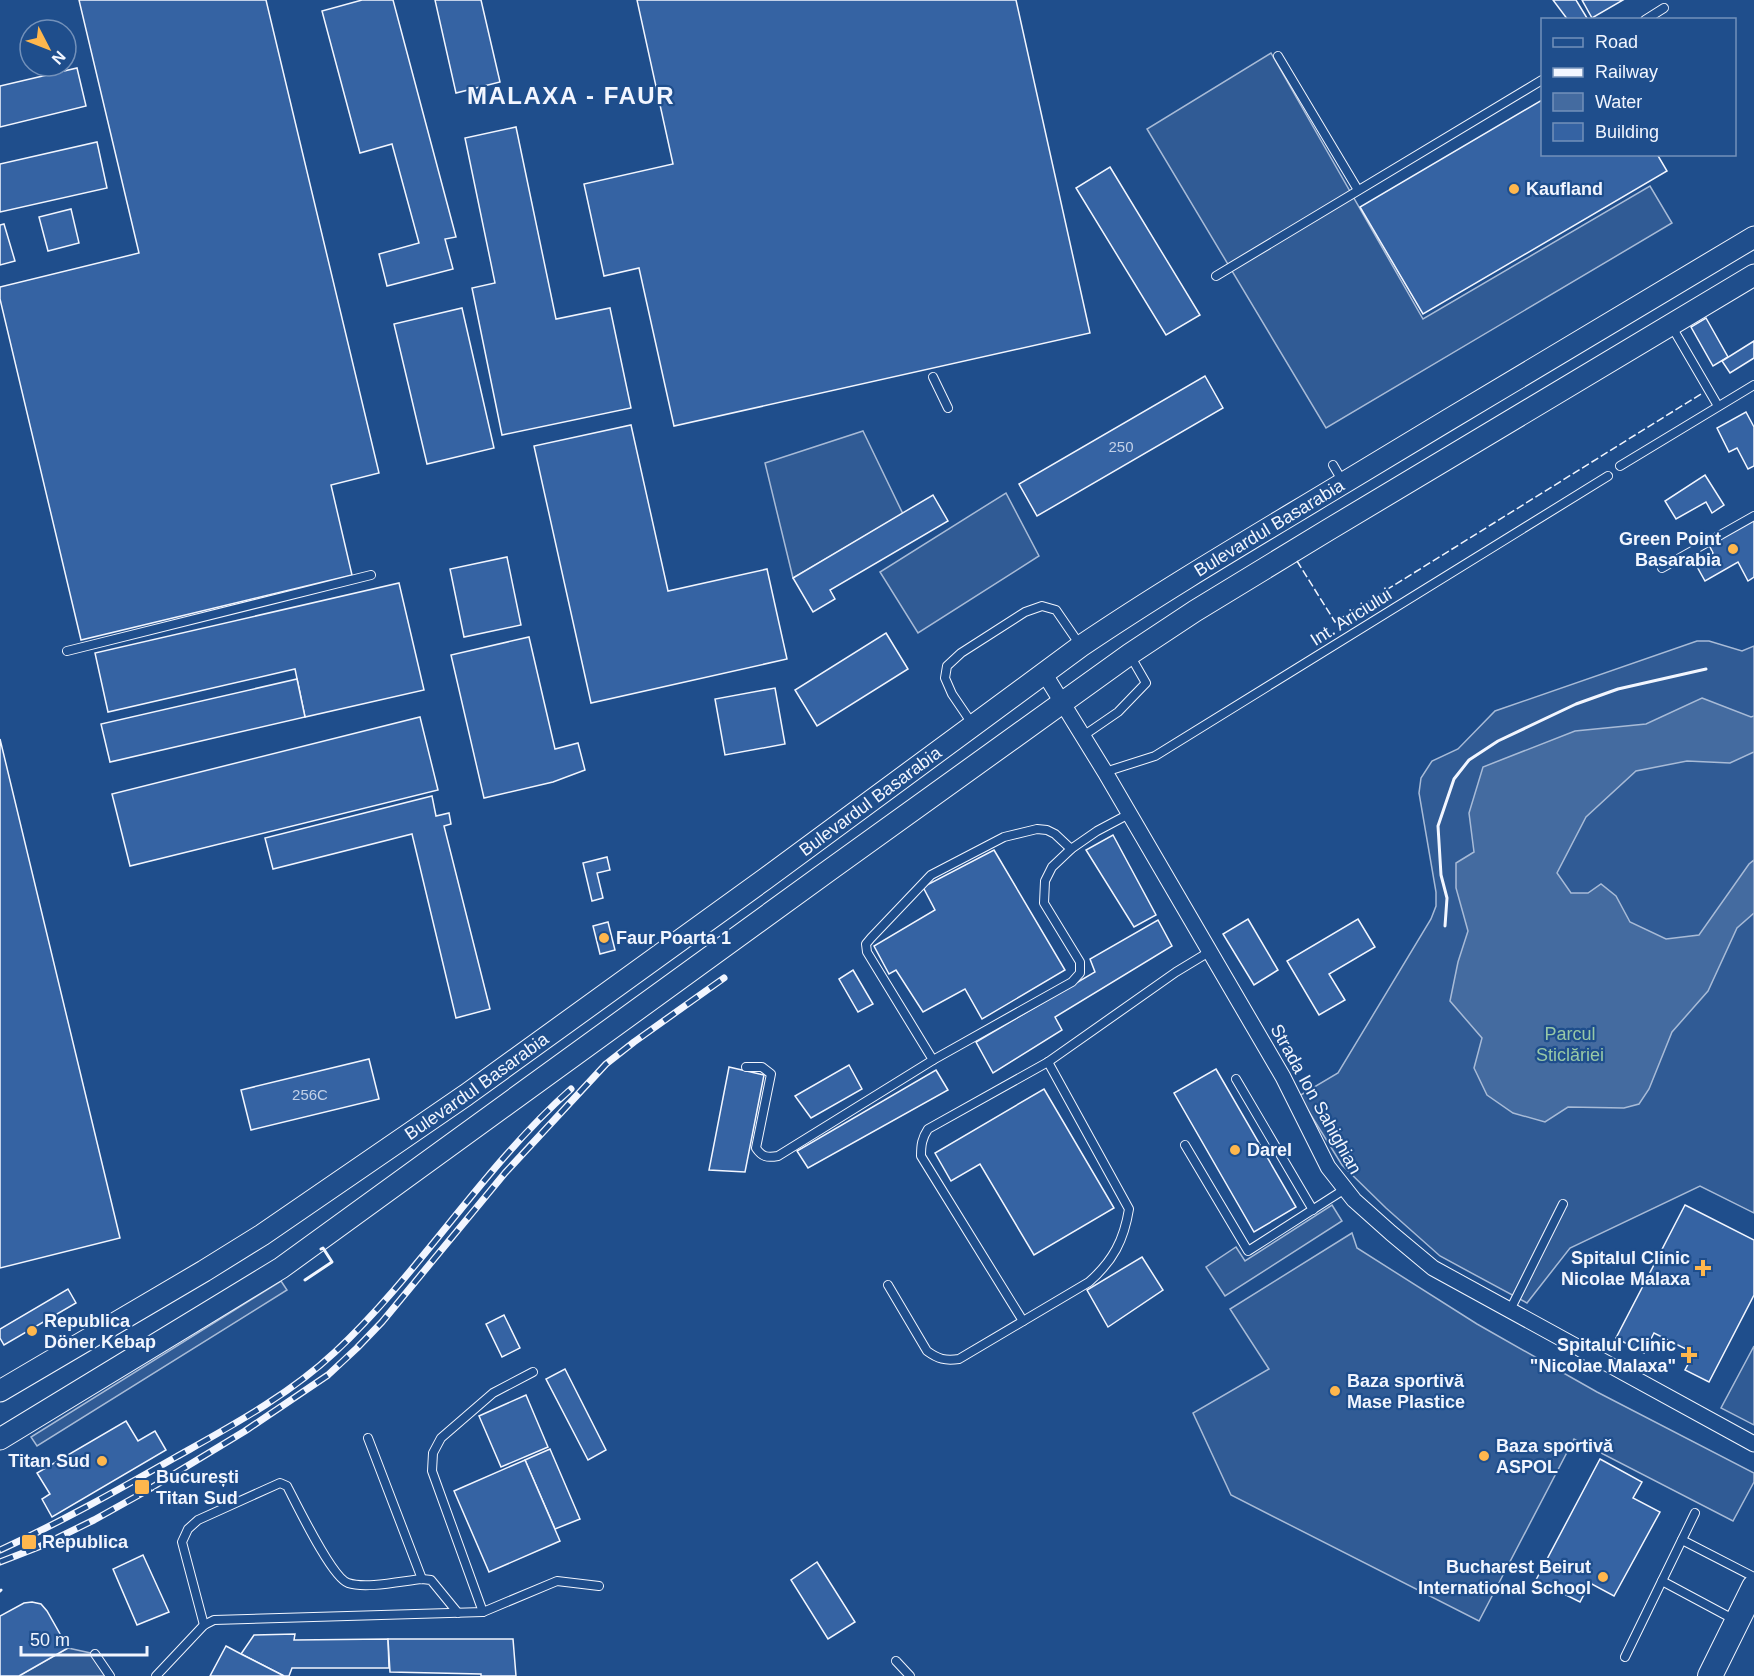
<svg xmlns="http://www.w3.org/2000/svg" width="1754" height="1676" viewBox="0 0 1754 1676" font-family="Arial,sans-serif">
  <rect width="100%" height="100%" fill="#1f4e8c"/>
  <g fill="#305b95" stroke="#a8bbd7" stroke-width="1.5">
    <path d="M1271,53l152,266 227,-133 22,37 -346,205 -179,-299z"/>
    <path d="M863,431l40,83 -110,64 -28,-115z"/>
    <path d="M1006,493l33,63 -121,77 -38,-61z"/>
    <path d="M1697,641h12l33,10 12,-5v567l-54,-27 -130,62 -43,55 -87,-47 -54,-48 -44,-43 -43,-69 39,-23 93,-154 5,-13v-14l-17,-99 2,-15 11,-17 26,-12 37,-38z"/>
    <path d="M1332,1205l10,16 -117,75 -19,-29 30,-20 9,14z"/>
    <path d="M1352,1233l5,15 120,76 120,68 157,81v9l-21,39 -159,-82 -95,182 -248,-126 -38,-82 76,-44 -39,-60z"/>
    <path d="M281,1281l6,9 -250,156 -6,-9z"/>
    <path d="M1754,1346v79l-33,-17z"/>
    <path d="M68,1648l27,6 15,22h-91z"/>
  </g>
  <path fill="#446ba0" stroke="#a8bbd7" stroke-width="1.5" d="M1702,698l49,19 3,-1v36l-24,11 -43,-2 -51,10 -50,46 -29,56 14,20h17l13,-9 15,12 14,26 36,17 33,-4 50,-71 5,-4v53l-17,15 -29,63 -36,41 -23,57 -10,15 -15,4 -56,-1 -23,15 -32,-9 -26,-18 -13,-27 8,-30 -32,-37 8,-39 10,-31 -12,-43v-25l18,-11 -5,-39 14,-46 92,-36 71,-7z"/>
  <g fill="#3563a3" stroke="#f2f6ff" stroke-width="1.5">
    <path d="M79,0h187l113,473 -48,12 21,90 -271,65 -81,-341v-12l139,-34z"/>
    <path d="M362,0h31l63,237 -11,2 8,30 -66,17 -8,-32 40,-11 -27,-99 -32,9 -38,-142z"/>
    <path d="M435,0h46l19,82 -44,11z"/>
    <path d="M637,0h379l74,333 -416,93 -35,-158 -35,8 -20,-92 89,-20z"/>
    <path d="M1553,0h23l11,18 -3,2h-16z"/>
    <path d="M1582,0h41l-31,18z"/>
    <path d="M77,68l9,38 -86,21v-41z"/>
    <path d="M1542,100v54h115l10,17 -244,143 -63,-107z"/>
    <path d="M516,127l40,192 54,-11 21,100 -129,27 -30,-147 23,-5 -30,-145z"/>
    <path d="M97,142l10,46 -107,24v-48z"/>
    <path d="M1110,167l90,148 -34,20 -90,-147z"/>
    <path d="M71,209l8,34 -31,8 -9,-34z"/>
    <path d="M4,224l11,37 -15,4v-40z"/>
    <path d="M462,308l32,140 -67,16 -33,-140z"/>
    <path d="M1706,318l22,39 -15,9 -22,-39z"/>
    <path d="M1754,341v17l-24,15 -8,-12z"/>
    <path d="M1205,376l18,32 -186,108 -18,-32z"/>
    <path d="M1746,412l8,15v39l-6,3 -11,-21 -8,4 -12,-24z"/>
    <path d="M631,425l37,166 99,-22 20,90 -196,44 -57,-257z"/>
    <path d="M1705,475l19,30 -12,8 -6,-11 -30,17 -11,-18z"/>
    <path d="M933,495l15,26 -118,69 5,9 -22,13 -20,-34z"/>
    <path d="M1754,520v57l-6,4 -10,-19 -33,19 -10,-18 18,-10 -4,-8z"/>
    <path d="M507,557l14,68 -57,12 -14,-68z"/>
    <path d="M399,583l25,107 -119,27 -10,-48 -187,43 -13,-59z"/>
    <path d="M886,633l22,36 -91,57 -22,-36z"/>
    <path d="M529,637l26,112 23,-6 7,27 -32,12 -69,16 -33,-143z"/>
    <path d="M297,679l8,38 -195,45 -9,-38z"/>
    <path d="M775,688l10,56 -60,11 -10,-56z"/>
    <path d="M420,717l18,73 -308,76 -18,-72z"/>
    <path d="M0,739l120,499 -120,30z"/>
    <path d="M432,796l4,20 13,-3 2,11 -7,2 46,183 -34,9 -44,-184 -139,35 -8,-31z"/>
    <path d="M1113,835l43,80 -22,12 -48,-77z"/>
    <path d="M994,850l71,120 -83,49 -17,-30 -42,23 -27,-42 -7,4 -15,-28 61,-36 -12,-23z"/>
    <path d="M607,857l3,13 -13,3 6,25 -11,3 -9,-38z"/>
    <path d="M1248,919l30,51 -24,15 -31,-51z"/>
    <path d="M1358,919l17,28 -46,27 16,26 -26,15 -32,-54z"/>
    <path d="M1158,920l14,26 -117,71 7,13 -69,43 -17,-31 119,-70 -5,-13z"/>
    <path d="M608,922l7,28 -15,4 -7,-28z"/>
    <path d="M853,970l20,34 -15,8 -19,-33z"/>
    <path d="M369,1059l10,40 -128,31 -10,-40z"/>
    <path d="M849,1065l13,24 -51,29 -16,-22z"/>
    <path d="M729,1067l35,8 -19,97 -36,-2z"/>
    <path d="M1216,1069l80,138 -42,25 -80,-139z"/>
    <path d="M936,1070l12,20 -140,78 -11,-17z"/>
    <path d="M1044,1089l70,119 -80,47 -54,-91 -29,17 -16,-28z"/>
    <path d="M1685,1205l69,35v55l-45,87 -24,-12 9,-17 -40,-20 -10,20 -28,-15z"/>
    <path d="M1142,1257l21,33 -55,37 -21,-37z"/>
    <path d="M68,1289l8,14 -72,42 -4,-7v-9z"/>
    <path d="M504,1315l16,33 -18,9 -16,-33z"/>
    <path d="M565,1369l41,81 -18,10 -42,-81z"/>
    <path d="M526,1395l22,52 -47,20 -22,-51z"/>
    <path d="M126,1421l12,20 17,-10 11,19 -114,67 -10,-18 8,-5 -13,-21z"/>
    <path d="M550,1449l30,70 -25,10 -30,-69z"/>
    <path d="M1600,1459l42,23 -9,16 27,14 -46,84 -24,-13 -10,19 -44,-22z"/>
    <path d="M525,1460l35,81 -71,31 -35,-81z"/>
    <path d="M143,1555l26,57 -32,13 -24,-56z"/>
    <path d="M817,1562l38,60 -27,17 -37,-59z"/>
    <path d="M32,1602l9,2 6,7 21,37 -49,28h-19v-60l24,-13z"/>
    <path d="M295,1634l-1,6 94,-1 1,29h-97l-3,8h-5l-43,-22 13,-19z"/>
    <path d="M388,1639h125l3,37h-35v-2l-91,-2z"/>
    <path d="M226,1646l15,8 43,22h-74z"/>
  </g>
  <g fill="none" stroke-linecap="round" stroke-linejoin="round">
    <defs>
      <g id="lane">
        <path d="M1645,20l19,-12"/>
        <path d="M1278,56l80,134"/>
        <path d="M1216,276l326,-196"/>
        <path d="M1672,327l46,79"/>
        <path d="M933,377l15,31"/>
        <path d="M1333,465l10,17"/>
        <path d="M1620,466l134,-81"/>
        <path d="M1662,568l92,-52"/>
        <path d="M67,651l304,-76"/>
        <path d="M973,725l-21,-31 -7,-16 2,-12 14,-13 64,-41 17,-6 14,4 24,35"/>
        <path d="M1083,736l35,-24 28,-29 -15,-26"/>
        <path d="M1105,772l50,-16 453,-280"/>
        <path d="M933,1060l-66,-108 -1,-8 5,-6 60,-63 73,-38 33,-8 10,1 8,4 16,15 26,-18 32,-17"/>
        <path d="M746,1067h16l9,7 -15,74c6,9 11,10 22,8l155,-96 139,-78 8,-9v-11l-36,-59 1,-22 7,-14 19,-18"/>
        <path d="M1236,1079l77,131"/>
        <path d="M1185,1145l63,106 97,-62"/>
        <path d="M888,1285l39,66c11,8 18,10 32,8l130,-77c24,-21 35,-42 40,-73l-81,-147"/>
        <path d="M1510,1310l53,-106"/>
        <path d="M1023,1321l-102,-165c0,-11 1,-18 7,-27l120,-67 128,-90 33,-20"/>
        <path d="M368,1438l54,141"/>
        <path d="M1682,1540l72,37"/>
        <path d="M1662,1581l71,38"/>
        <path d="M483,1612l-51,-141 1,-18 8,-15 52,-45 40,-21"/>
        <path d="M204,1625l-22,-83 6,-13 10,-9 82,-37 7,3c10,19 45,92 61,97 18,6 54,-2 74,-4l9,1 27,33"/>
        <path d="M95,1654l15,22"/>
        <path d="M1625,1657l70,-144"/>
        <path d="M896,1661l14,15"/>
        <path d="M156,1676l48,-51 10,-5 269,-8 74,-31 42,5"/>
      </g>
      <path id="street" d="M1044,673l61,99 178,305 45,90 26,33 37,33 42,35 321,176"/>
      <g id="secondary">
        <path id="s1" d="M0,1391l204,-120 58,-36 204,-140 299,-216 316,-233c80,-54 163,-103 246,-153 142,-86 285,-171 427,-256"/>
        <path d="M0,1439l281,-171 550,-399 299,-215 65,-43 133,-81 426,-255"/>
      </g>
      <path id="primary" d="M1710,1676l44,-89"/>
    </defs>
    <use href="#lane" stroke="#f2f6ff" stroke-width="10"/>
    <use href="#street" stroke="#f2f6ff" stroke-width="17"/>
    <use href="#secondary" stroke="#f2f6ff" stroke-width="23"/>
    <use href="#primary" stroke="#f2f6ff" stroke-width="26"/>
    <use href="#lane" stroke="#1f4e8c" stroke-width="8"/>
    <use href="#street" stroke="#1f4e8c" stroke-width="15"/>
    <use href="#secondary" stroke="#1f4e8c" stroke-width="21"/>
    <use href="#primary" stroke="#1f4e8c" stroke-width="24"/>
    <defs>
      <g id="rail">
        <path d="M0,1550c61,-28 118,-60 176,-93 55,-31 113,-62 159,-105 86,-80 147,-184 236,-263"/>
        <path d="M0,1562l41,-16 53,-26 52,-29 99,-60 83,-56 29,-27 25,-26 123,-149 101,-109 28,-22 90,-64"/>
      </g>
    </defs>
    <use href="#rail" stroke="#f2f6ff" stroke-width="7"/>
    <use href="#rail" stroke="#1f4e8c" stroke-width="4.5" stroke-dasharray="14" stroke-linecap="butt"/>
    <path stroke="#f2f6ff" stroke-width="1.5" stroke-dasharray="8 3" stroke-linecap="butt" d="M1297,561l38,61 366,-228"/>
    <g stroke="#f2f6ff" stroke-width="3">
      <path d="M1445,926l2,-28 -6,-23 -3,-49 16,-47 15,-19 29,-19 78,-37 42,-15 88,-20"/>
      <path d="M305,1280l27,-18 -9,-14 -2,1"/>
      <path d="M0,1591l1,-1"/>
    </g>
  </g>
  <g fill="#ffb74d" stroke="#1f4e8c" stroke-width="2">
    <circle cx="1514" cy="189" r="6"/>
    <circle cx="1733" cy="549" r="6"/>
    <circle cx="604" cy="938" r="6"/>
    <circle cx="1235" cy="1150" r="6"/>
    <path d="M1700 1259h6v6h6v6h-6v6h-6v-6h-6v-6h6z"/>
    <circle cx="32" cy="1331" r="6"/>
    <path d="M1686 1346h6v6h6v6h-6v6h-6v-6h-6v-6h6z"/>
    <circle cx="1335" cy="1391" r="6"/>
    <circle cx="1484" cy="1456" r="6"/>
    <circle cx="102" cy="1461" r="6"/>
    <rect x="134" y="1479" width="16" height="16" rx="3"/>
    <rect x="21" y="1534" width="16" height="16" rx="3"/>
    <circle cx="1603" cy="1577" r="6"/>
  </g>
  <g text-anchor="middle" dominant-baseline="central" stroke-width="4.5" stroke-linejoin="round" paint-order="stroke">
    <g font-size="15" fill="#c3d1e8">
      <text x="1121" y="446">250</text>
      <text x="310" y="1094">256C</text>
    </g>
    <g font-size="18" font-weight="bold" fill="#f2f6ff" stroke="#1f4e8c" text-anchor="start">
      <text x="1526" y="189">Kaufland</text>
      <text x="1721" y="539" text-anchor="end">Green Point<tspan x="1721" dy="21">Basarabia</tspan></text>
      <text x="616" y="938">Faur Poarta 1</text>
      <text x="1247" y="1150">Darel</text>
      <text x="1690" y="1258" text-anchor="end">Spitalul Clinic<tspan x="1690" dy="21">Nicolae Malaxa</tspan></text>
      <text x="44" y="1321">Republica<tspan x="44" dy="21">Döner Kebap</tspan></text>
      <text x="1676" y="1345" text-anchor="end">Spitalul Clinic<tspan x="1676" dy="21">"Nicolae Malaxa"</tspan></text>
      <text x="1347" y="1381">Baza sportivă<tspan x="1347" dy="21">Mase Plastice</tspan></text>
      <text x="1496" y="1446">Baza sportivă<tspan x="1496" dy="21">ASPOL</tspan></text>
      <text x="90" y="1461" text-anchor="end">Titan Sud</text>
      <text x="156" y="1477">București<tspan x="156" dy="21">Titan Sud</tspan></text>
      <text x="42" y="1542">Republica</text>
      <text x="1591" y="1567" text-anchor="end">Bucharest Beirut<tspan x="1591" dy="21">International School</tspan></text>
    </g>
    <g font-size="18" fill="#f2f6ff" stroke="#1f4e8c">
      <text stroke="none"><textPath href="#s1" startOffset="1536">Bulevardul Basarabia</textPath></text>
      <text transform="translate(1351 617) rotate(-32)">Int. Ariciului</text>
      <text stroke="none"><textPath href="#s1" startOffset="1052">Bulevardul Basarabia</textPath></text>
      <text stroke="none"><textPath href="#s1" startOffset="566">Bulevardul Basarabia</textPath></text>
      <text transform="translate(1316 1099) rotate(61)">Strada Ion Sahighian</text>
    </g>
    <g font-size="18" fill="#97c8a6" stroke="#1f4e8c">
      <text x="1570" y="1034">Parcul<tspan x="1570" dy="21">Sticlăriei</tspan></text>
    </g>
    <g font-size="24" font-weight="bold" letter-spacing="1.5" fill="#f2f6ff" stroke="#1f4e8c">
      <text x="571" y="95">MALAXA - FAUR</text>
    </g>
  </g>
  <rect x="1541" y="18" width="195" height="138" fill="#1f4e8c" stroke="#7391ba" stroke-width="1.5"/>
  <rect x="1553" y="38" width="30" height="9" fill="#1f4e8c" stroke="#7391ba" stroke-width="1.5"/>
  <text x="1595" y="48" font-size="18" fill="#f2f6ff">Road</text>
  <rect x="1553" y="68" width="30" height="9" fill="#f2f6ff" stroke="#7391ba" stroke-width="1.5"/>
  <text x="1595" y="78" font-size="18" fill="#f2f6ff">Railway</text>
  <rect x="1553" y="93" width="30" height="18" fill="#446ba0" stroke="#7391ba" stroke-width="1.5"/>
  <text x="1595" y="108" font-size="18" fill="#f2f6ff">Water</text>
  <rect x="1553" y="123" width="30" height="18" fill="#3563a3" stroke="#7391ba" stroke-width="1.5"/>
  <text x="1595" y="138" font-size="18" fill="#f2f6ff">Building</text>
  <g transform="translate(48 48) rotate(132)"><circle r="28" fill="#1f4e8c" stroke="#7391ba" stroke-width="1.5"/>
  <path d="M0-4.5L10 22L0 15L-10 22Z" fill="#ffb74d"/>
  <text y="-9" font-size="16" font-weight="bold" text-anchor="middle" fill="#f2f6ff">N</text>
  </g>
  <path d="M21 1646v9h126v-9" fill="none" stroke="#f2f6ff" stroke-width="3"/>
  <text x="30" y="1646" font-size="18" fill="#f2f6ff" stroke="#1f4e8c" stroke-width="4.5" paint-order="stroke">50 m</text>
</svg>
